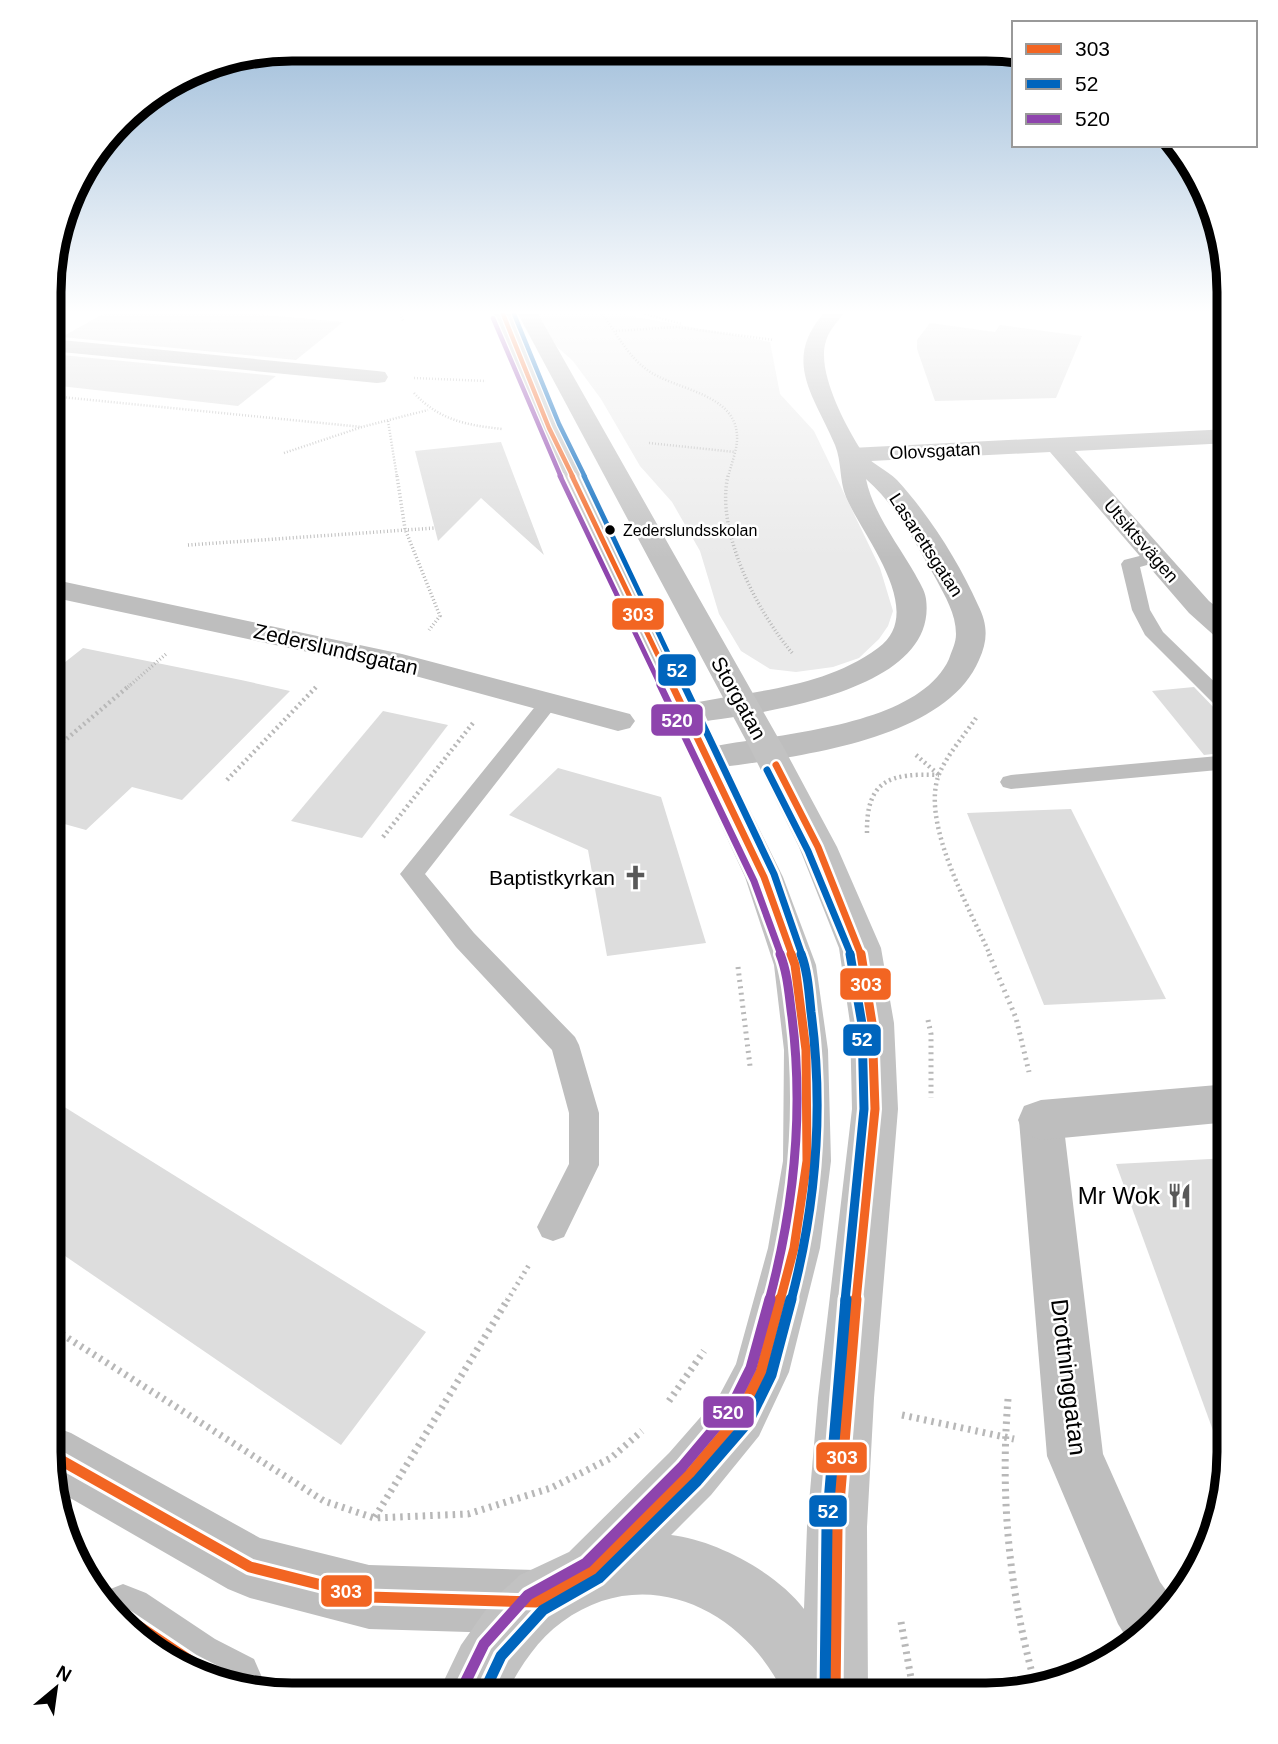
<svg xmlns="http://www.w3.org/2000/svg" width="1278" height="1744" viewBox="0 0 1278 1744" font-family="Helvetica,sans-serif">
  <rect width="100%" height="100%" fill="#fff"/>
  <path fill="#eaeaea" d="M537,314h84l149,28 10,52 34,37 66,137 13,43 -5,15 -9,13 -20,19 -26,9 -37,5 -26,-3 -29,-18 -22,-37 -19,-63 -28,-49 -32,-36 -39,-67 -28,-38 -18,-16z"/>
  <g fill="#ddd">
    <path d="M103,314h153l87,8 -47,38 -234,-23z"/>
    <path d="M930,323l65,9 5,-7 82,11 -26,62 -121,3 -18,-52v-9z"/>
    <path d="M51,354l225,22 -38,30 -187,-21z"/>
    <path d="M501,442l43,113 -63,-57 -43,43 -23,-90z"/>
    <path d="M83,648l158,32 49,11 -108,109 -50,-13 -46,43 -36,-10v-146z"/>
    <path d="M1194,687l26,27 9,2v36l-25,3 -52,-64z"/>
    <path d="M383,711l65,14 -86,113 -71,-17z"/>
    <path d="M558,768l103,29 45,146 -99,13 -19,-106 -79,-35z"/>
    <path d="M1071,809l95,190 -122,6 -77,-192z"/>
    <path d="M50,1098l376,234 -85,113 -292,-200z"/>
    <path d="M1229,1158l-1,299 -5,1 -107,-294z"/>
  </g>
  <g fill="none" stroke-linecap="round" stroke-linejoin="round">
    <g stroke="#b8b8b8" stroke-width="2.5" stroke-dasharray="1 2" stroke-linecap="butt">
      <path d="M400,314l3,7"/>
      <path d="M602,314c14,18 25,41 44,55 28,22 94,23 91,72 -1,12 -6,24 -9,36"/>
      <path d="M645,314l37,10"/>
      <path d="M616,331l60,-4 98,13"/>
      <path d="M414,378l72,3"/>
      <path d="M414,393c25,27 52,32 88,36"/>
      <path d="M51,396l311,31"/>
      <path d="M388,421l9,56"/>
      <path d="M649,443l86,9"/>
      <path d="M284,453l78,-26 66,-17"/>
    </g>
    <g stroke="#b8b8b8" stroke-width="3.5" stroke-dasharray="1 2.5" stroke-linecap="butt">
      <path d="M397,476l8,53 35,87 -11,14"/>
      <path d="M728,476c-13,55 30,137 65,178"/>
      <path d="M188,545l247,-17"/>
      <path d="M128,687l38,-33"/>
    </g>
    <g stroke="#b8b8b8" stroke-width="4.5" stroke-dasharray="2 3.5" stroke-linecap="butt">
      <path d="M976,718c-12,18 -31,39 -38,59 -16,49 32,132 52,178"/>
      <path d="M50,753l80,-68"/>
      <path d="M916,755l23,20"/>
      <path d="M227,780l91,-95"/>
      <path d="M867,833c-1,-54 24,-60 72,-58"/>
      <path d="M383,837l90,-114"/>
    </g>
    <g stroke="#b8b8b8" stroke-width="5" stroke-dasharray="2 4.5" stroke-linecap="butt">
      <path d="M989,954l27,64 13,54"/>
      <path d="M738,967l12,99"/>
      <path d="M928,1020l3,14v64"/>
      <path d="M507,1301l22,-36"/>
    </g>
    <g stroke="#b8b8b8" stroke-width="7" stroke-dasharray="2.5 5" stroke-linecap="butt">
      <path d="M49,1326l275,175 50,17 94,-4 83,-26 60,-30 31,-27"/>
      <path d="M1008,1399c-8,98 1,191 27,285"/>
      <path d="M669,1401l35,-50"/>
      <path d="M902,1415l112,24"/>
      <path d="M375,1517l133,-218"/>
      <path d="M901,1622l13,73"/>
    </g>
    <g fill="#bebebe" fill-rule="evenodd">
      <path d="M1155,552l6,1 3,4 -3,4 -21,6 10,43 13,22 66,64v18l-7,-2 -77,-77 -13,-25 -11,-46 3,-4z"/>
      <path d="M549,696l7,2 3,4 -134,172 49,59 101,104 4,8 20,68v52l-35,72 -11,4 -11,-4 -5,-10 32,-63v-51l-17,-63 -96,-103 -56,-73 142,-176z"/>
      <path d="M1229,755v14l-218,20 -8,-2 -3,-5 3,-5 8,-2z"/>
      <path d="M1225,828l4,1v21l-8,-2 -8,-12 4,-6z"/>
    </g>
    <path fill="#bebebe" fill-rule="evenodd" d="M1041,1101l16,6 6,13 40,334 57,128 13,18 -45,40 -10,-16 -71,-168 -28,-336 6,-13z"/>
    <g fill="#bebebe" fill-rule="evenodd">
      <path d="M51,339l326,32 8,1 3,5 -3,5 -8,1 -326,-32z"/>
      <path d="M1229,429v14l-154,8 134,150 20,16v25l-11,-3 -29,-26 -139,-161 -199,10 -9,-2 -3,-5 3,-5 9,-2z"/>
      <path d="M51,579l351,75 228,60 5,7 -5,7 -12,3 -221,-60 -346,-74z"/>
      <path d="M1229,1084v38l-188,18 -17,-6 -6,-14 6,-14 17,-6z"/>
    </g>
    <g fill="#bebebe" fill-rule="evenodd">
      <path d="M823,314h20c-6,9 -14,16 -17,27 -10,29 19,84 35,109 7,12 26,20 36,30 32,35 62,82 81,125 10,20 10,35 1,55 -35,83 -193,98 -271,109l-12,-3 -5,-8 5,-8c66,-16 220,-19 253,-91 3,-9 7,-16 7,-25 0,-20 -11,-38 -20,-55 -20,-35 -39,-73 -70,-100 7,34 32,65 49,95 4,8 10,16 11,25 13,96 -174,115 -239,125l-12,-3 -5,-7 5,-7c69,-17 143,-15 203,-59 50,-36 -15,-111 -32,-151 -7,-17 -4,-35 -11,-52 -20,-48 -53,-83 -12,-131z"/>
      <path d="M49,1425l22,8 189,105 109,27 167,5 22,10 10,22 -10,22 -22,10 -167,-5 -119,-31 -22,-9 -170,-98 -9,-39z"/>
      <path d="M123,1584l23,9 69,46 39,20 10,23 -4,10 -103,-38 -54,-62z"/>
    </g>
    <path fill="#c2c2c2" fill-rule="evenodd" d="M493,314h20l48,114 222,449 33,88 12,85 3,111 -11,87 -31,124 -30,64 -48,59 -40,40c45,5 106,38 133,74l3,-82 11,-129 34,-289 -2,-86 -11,-75 -40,-101 -48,-97 -233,-436h20l247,436 52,97 44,101 13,75 4,86 -24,289 -7,129 1,168 -84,-1c-40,-85 -139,-133 -222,-72 -25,18 -42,45 -56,72l-68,-1 23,-48 31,-44 28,-26 49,-23 100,-99 50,-57 17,-32 32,-116 15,-87 1,-111 -10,-85 -29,-88 -208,-449z"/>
    <defs>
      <path id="bus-1-far4" d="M503,314l46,114 24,49"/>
      <path id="bus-1-far3" d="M572,476l101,211"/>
      <g id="bus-1-far2">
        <path d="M672,685l92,192 28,78"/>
        <path d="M776,765l42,82 43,108"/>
      </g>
      <g id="bus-1-far1">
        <path d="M780,1301l14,-53 13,-87 -1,-111 -11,-85 -4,-11"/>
        <path d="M856,1301l19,-192 -3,-86 -11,-69"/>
      </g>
      <g id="bus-1">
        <path d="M50,1454l200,113 119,30 167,5 56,-31 98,-97 49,-58 22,-44 19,-73"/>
        <path d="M125,1617l67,45 37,19"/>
        <path d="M835,1695l2,-168 19,-228"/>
      </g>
      <path id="bus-2-far4" d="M514,314l45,110 26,53"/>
      <path id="bus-2-far3" d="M584,476l100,211"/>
      <g id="bus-2-far2">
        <path d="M684,685l90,189 28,81"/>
        <path d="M767,770l41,81 43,104"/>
      </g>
      <g id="bus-2-far1">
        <path d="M791,1301c25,-95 33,-191 20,-289 -2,-19 -3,-40 -10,-58"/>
        <path d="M845,1301l19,-192 -2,-85 -12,-70"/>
      </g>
      <g id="bus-2">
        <path d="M483,1694l18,-38 42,-46 56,-32 98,-97 51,-59 23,-47 20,-76"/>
        <path d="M825,1695l2,-169 19,-227"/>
      </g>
      <path id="bus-3-far4" d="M493,318l68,159"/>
      <path id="bus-3-far3" d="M560,476l101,211"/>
      <path id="bus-3-far2" d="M660,685l94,196 27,74"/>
      <path id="bus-3-far1" d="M769,1301c25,-93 35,-188 23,-284 -3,-21 -4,-43 -12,-63"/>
      <path id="bus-3" d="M462,1689l22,-45 44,-49 58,-32 96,-96 48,-57 21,-42 19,-69"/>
    </defs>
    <use href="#bus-1-far4" stroke="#fff" stroke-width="7"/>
    <use href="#bus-1-far3" stroke="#fff" stroke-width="9"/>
    <use href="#bus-1-far2" stroke="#fff" stroke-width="12"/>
    <use href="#bus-1-far1" stroke="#fff" stroke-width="14"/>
    <use href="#bus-1" stroke="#fff" stroke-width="17"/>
    <use href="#bus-2-far4" stroke="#fff" stroke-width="7"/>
    <use href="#bus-2-far3" stroke="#fff" stroke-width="9"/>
    <use href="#bus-2-far2" stroke="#fff" stroke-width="12"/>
    <use href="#bus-2-far1" stroke="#fff" stroke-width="14"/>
    <use href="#bus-2" stroke="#fff" stroke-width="17"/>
    <use href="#bus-3-far4" stroke="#fff" stroke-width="7"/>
    <use href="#bus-3-far3" stroke="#fff" stroke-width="9"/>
    <use href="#bus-3-far2" stroke="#fff" stroke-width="12"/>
    <use href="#bus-3-far1" stroke="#fff" stroke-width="14"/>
    <use href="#bus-3" stroke="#fff" stroke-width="17"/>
    <use href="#bus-1-far4" stroke="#f26522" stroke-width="4.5"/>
    <use href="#bus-1-far3" stroke="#f26522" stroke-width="5"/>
    <use href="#bus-1-far2" stroke="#f26522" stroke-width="7"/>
    <use href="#bus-1-far1" stroke="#f26522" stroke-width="9"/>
    <use href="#bus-1" stroke="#f26522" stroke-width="11"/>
    <use href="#bus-2-far4" stroke="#0065bd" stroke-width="4.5"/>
    <use href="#bus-2-far3" stroke="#0065bd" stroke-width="5"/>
    <use href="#bus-2-far2" stroke="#0065bd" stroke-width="7"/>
    <use href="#bus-2-far1" stroke="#0065bd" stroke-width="9"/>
    <use href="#bus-2" stroke="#0065bd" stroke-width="11"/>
    <use href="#bus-3-far4" stroke="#8e44ad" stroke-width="4.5"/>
    <use href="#bus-3-far3" stroke="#8e44ad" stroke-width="5"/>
    <use href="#bus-3-far2" stroke="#8e44ad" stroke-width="7"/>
    <use href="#bus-3-far1" stroke="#8e44ad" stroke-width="9"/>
    <use href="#bus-3" stroke="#8e44ad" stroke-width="11"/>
  </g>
  <linearGradient id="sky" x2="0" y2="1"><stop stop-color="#96b7d6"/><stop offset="0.56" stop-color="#fff"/><stop offset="1" stop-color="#fff" stop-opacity="0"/></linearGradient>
  <rect width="1278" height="558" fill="url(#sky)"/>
  <defs>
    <symbol id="church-bare" viewBox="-9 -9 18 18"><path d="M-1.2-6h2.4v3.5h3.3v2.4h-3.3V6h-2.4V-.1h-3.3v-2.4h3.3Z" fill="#595959" stroke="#fff" stroke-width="2.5" paint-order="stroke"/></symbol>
    <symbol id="restaurant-bare" viewBox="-9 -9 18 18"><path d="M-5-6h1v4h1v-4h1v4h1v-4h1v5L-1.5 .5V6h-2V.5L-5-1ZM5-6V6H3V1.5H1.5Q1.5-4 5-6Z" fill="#595959" stroke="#fff" stroke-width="2.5" paint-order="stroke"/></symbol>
  </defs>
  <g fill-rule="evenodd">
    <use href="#church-bare" x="618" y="860" width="35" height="35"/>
    <use href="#restaurant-bare" x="1162" y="1178" width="35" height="35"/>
  </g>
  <circle fill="#000" stroke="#fff" stroke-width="2.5" cx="610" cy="530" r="6"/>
  <g text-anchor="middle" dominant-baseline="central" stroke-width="5" stroke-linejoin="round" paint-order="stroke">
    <g font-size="16" fill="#000" stroke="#fff" text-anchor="start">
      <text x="623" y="530">Zederslundsskolan</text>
    </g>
    <g font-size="18" fill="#000" stroke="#fff">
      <text transform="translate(935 451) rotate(-3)">Olovsgatan</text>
      <text transform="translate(1141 541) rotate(49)">Utsiktsvägen</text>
      <text transform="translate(926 545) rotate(57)">Lasarettsgatan</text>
    </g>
    <g font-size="21" fill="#000" stroke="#fff">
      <text transform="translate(336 649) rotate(13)">Zederslundsgatan</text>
      <text transform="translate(739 698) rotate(61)">Storgatan</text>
    </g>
    <g font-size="21" fill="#000" stroke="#fff" text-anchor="end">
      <text x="615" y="877">Baptistkyrkan</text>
    </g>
    <g font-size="24" fill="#000" stroke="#fff" text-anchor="end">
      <text x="1160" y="1195">Mr Wok</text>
    </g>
    <g font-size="24" fill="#000" stroke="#fff">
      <text transform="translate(1069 1377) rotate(83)">Drottninggatan</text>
    </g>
  </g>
  <path d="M0 0H1278V1744H0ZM292 61H986A231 231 0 0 1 1217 292V1452A231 231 0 0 1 986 1683H292A231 231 0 0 1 61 1452V292A231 231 0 0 1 292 61Z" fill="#fff" fill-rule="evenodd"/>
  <path fill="none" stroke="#000" stroke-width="9" d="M292 61H986A231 231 0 0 1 1217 292V1452A231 231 0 0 1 986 1683H292A231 231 0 0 1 61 1452V292A231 231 0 0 1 292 61Z"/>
  <g stroke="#fff" stroke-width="2.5">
    <rect x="611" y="597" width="54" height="34" rx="7" fill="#f26522"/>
    <rect x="657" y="653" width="40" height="34" rx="7" fill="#0065bd"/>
    <rect x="650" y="703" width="54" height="34" rx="7" fill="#8e44ad"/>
    <rect x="839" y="967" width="53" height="34" rx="7" fill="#f26522"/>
    <rect x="842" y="1023" width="40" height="34" rx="7" fill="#0065bd"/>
    <rect x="702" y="1395" width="53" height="34" rx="7" fill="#8e44ad"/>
    <rect x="815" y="1441" width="53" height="33" rx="7" fill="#f26522"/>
    <rect x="808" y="1494" width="40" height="34" rx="7" fill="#0065bd"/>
    <rect x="320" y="1574" width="53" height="34" rx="7" fill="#f26522"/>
  </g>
  <g font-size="19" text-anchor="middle" font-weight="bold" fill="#fff">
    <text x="638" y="621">303</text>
    <text x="677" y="677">52</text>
    <text x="677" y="727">520</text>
    <text x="866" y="991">303</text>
    <text x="862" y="1046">52</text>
    <text x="728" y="1419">520</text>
    <text x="842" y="1464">303</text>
    <text x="828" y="1518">52</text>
    <text x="346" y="1598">303</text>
  </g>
  <rect x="1012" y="21" width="245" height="126" fill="#ffffff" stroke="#999999" stroke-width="2"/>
  <rect x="1026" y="44" width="35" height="10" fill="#f26522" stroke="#999999" stroke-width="2"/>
  <text x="1075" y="56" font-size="21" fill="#000000">303</text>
  <rect x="1026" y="79" width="35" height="10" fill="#0065bd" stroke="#999999" stroke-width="2"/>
  <text x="1075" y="91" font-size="21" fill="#000000">52</text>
  <rect x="1026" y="114" width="35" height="10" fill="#8e44ad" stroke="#999999" stroke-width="2"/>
  <text x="1075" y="126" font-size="21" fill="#000000">520</text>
  <g transform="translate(56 1688) rotate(29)" stroke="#ffffff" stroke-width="5" paint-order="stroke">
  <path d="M0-5L12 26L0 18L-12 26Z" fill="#000000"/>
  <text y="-10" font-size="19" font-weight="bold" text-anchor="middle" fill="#000000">N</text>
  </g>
</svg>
